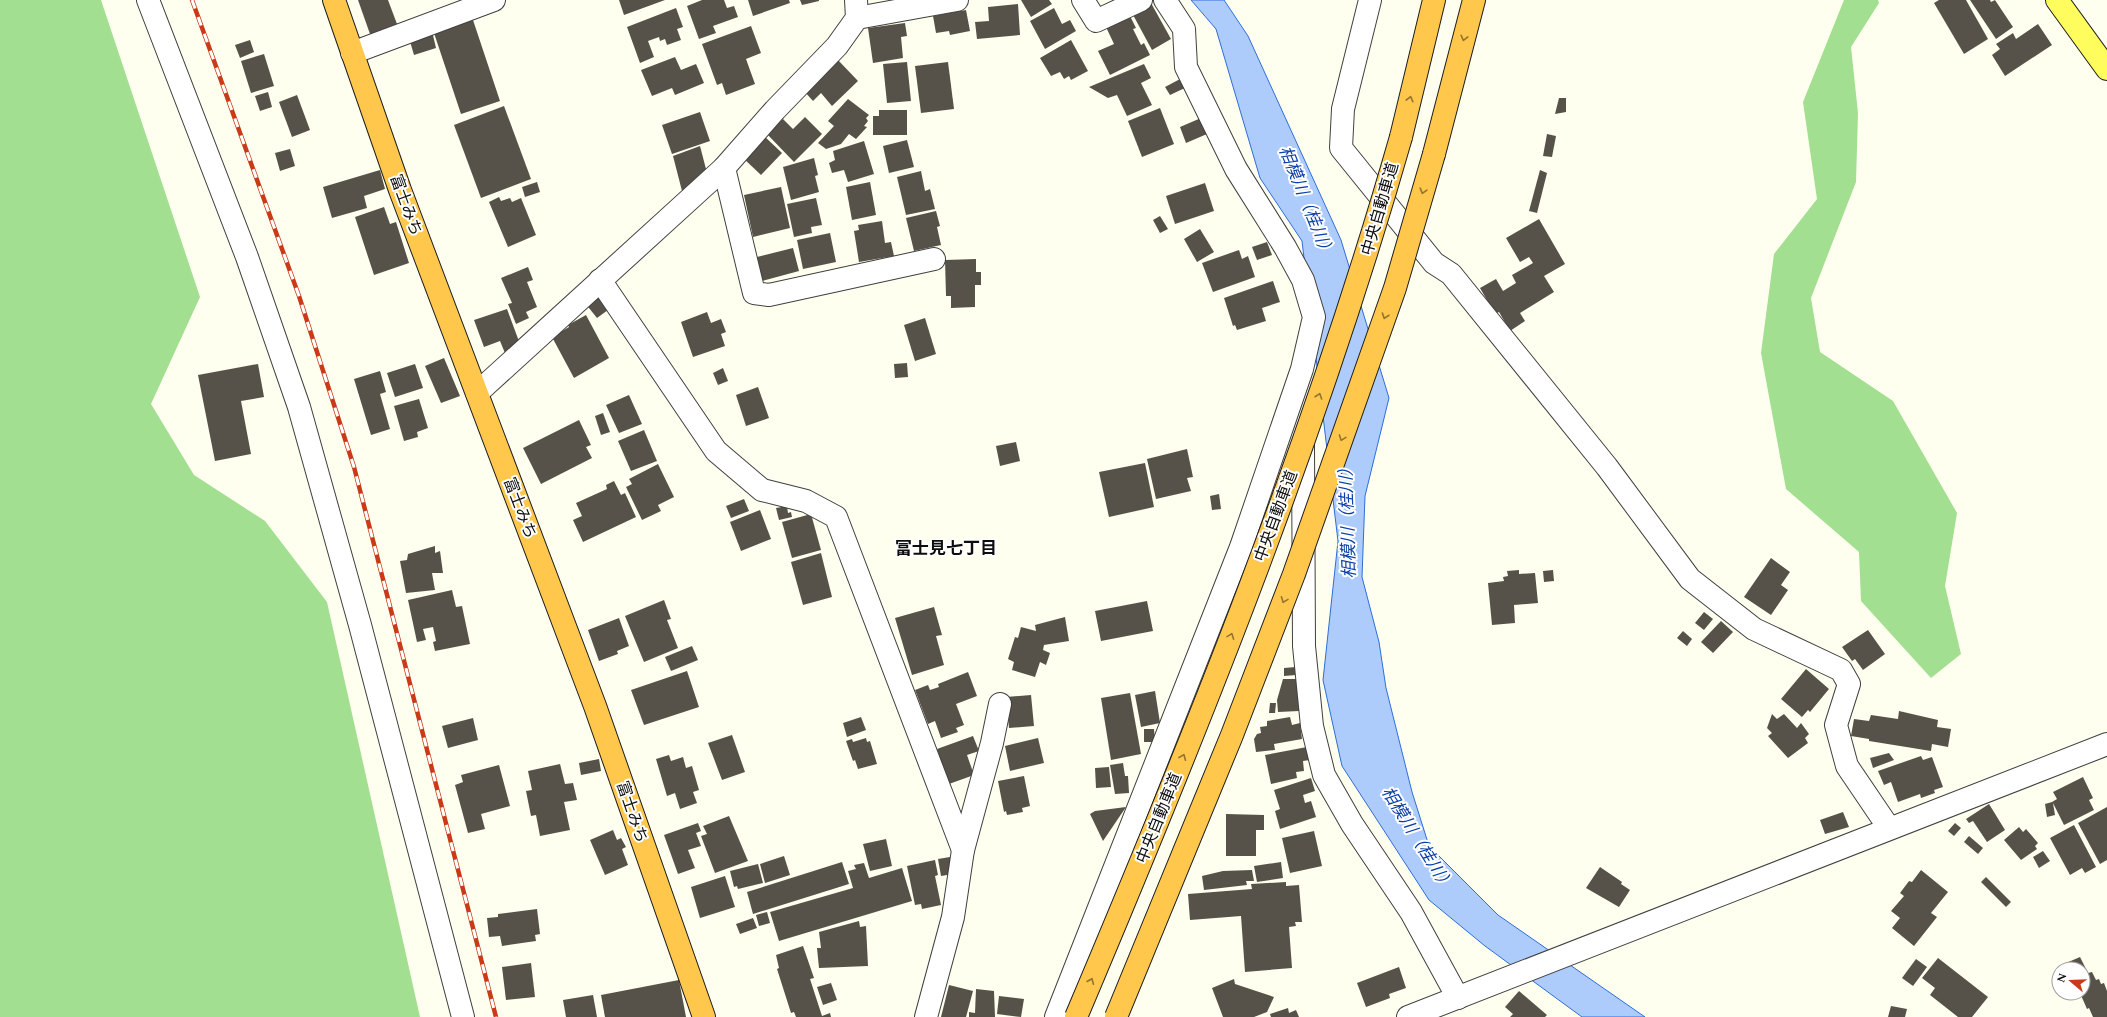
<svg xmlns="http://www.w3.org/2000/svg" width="2107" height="1017" viewBox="0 0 2107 1017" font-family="Spectral,'Noto Sans JP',serif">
  <rect width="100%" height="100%" fill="#feffee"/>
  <g fill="#a2df91">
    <path d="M0,0h101l99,297 -49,107 43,71 71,46 62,81 93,415h-420z"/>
    <path d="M1844,0h34l1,3 -28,44 7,66 -2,69 -45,116 9,54 73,49 64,112 -12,73 16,68 -30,24 -70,-77 -2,-49 -73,-63 -25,-136 13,-99 43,-55 -14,-97z"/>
  </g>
  <path fill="#adccfc" stroke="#2e6dd9" d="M1191,0h33l24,36 93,204 48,158 -24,98 -3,81 17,65 7,46 26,104 17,54 69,69 147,102h-63l-97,-71 -56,-46 -87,-134 -19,-86 15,-139 -36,-300 -42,-63 -44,-149z"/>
  <g fill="#575249">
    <path d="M358,0h30l9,24 -27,10z"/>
    <path d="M619,0h46l-41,15z"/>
    <path d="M702,0h22l3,8 7,-2 4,11 -25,9 3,7 -17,6 -12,-33z"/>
    <path d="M748,0h41l1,3 -37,13z"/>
    <path d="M800,0h19v1l-17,4z"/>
    <path d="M1021,0h28l3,4 -21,13z"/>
    <path d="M1939,0h27l22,39 -24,15 -30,-51z"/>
    <path d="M1970,0h20l1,2 4,-2 18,27 -17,12z"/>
    <path d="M1151,3l20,36 -19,11 -20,-37z"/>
    <path d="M1018,4l2,31 -43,4 -2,-17 14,-1 -1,-14z"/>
    <path d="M676,8l7,19 -6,2 4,11 -14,5 -2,-6 -5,2 -1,-4 -11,4 6,16 -14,6 -13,-36z"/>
    <path d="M1054,8l8,16 8,-4 6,11 -31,18 -15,-28z"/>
    <path d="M966,10l4,21 -20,4 -1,-4 -13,2 -3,-17z"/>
    <path d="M1130,16l6,12 -3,1 8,16 3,-2 6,12 -40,20 -12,-24 16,-7 -8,-17z"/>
    <path d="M473,20l27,81 -39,13 -27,-81z"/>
    <path d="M905,23l2,13 -6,1 2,21 -30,5 -5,-35z"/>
    <path d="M2038,24l14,21 -47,31 -13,-21 8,-6 -4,-5 17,-11 3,6z"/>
    <path d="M751,26l10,27 -15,6 9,25 -29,11 -4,-12 -5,2 -15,-41z"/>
    <path d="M432,31l4,17 -22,7 -5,-17z"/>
    <path d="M250,40l4,12 -14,6 -5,-13z"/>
    <path d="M1071,40l17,31 -17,9 -2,-4 -5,3 -4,-7 -9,4 -11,-18z"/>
    <path d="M264,54l10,32 -23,7 -10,-32z"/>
    <path d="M675,57l6,13 15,-6 8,19 -29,12 -3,-7 -20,8 -11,-26z"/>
    <path d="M837,59l21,22 -26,25 -11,-13 -8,8 -9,-10z"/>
    <path d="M907,62l4,39 -24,2 -4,-39z"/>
    <path d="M948,62l6,47 -33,4 -6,-47z"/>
    <path d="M1144,64l7,14 -10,5 11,22 -25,11 -10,-21 -9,3 -19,-11z"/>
    <path d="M1182,78l5,9 -17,8 -5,-8z"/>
    <path d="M268,92l4,15 -12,4 -5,-15z"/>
    <path d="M297,95l13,35 -18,7 -13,-35z"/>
    <path d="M1559,98h7v14l-11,2z"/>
    <path d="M848,99l21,16 -3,3 2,3 -4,5 3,1 -11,12 -7,-5 -8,10 -15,5 -8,-6 16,-17 -6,-5z"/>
    <path d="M504,106l27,73 -50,19 -27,-73z"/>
    <path d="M1160,108l14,36 -32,13 -14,-36z"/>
    <path d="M879,110h28v25h-34v-19h6z"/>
    <path d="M700,112l10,29 -38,13 -10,-29z"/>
    <path d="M805,117l17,17 -28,28 -27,-28 16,-15 10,10z"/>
    <path d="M1201,118l6,16 -21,9 -6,-16z"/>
    <path d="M1547,134l9,2 -4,21 -9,-1z"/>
    <path d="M763,135l19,18 -21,22 -19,-18z"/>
    <path d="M907,140l7,27 -25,6 -6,-27z"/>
    <path d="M864,141l10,33 -26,8 -4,-12 -12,3 -3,-10 6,-3 -2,-9z"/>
    <path d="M700,146l6,23 -24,22 -9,-35z"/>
    <path d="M290,149l5,17 -15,5 -5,-18z"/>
    <path d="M814,158l4,17 -3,1 4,16 -28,8 -8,-33z"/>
    <path d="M380,170l5,19 -21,7 3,12 -35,10 -9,-31z"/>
    <path d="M1540,170l7,3 -10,40 -8,-2z"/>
    <path d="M921,171l4,20 5,-2 5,20 -29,6 -9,-38z"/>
    <path d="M537,182l3,10 -15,5 -3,-10z"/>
    <path d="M870,182l6,33 -24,5 -6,-33z"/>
    <path d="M1205,183l9,28 -39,13 -9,-28z"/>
    <path d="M781,187l9,41 -37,9 -9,-42z"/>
    <path d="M499,197l2,4 9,-3 2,4 9,-4 15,37 -28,12 -19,-45z"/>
    <path d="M816,198l6,27 -11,2 1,6 -18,4 -7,-33z"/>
    <path d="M384,207l6,17 6,-2 13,41 -35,12 -19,-58z"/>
    <path d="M936,211l4,15 -3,1 4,18 -27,6 -8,-33z"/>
    <path d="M1160,216l8,13 -8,4 -7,-13z"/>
    <path d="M1539,219l26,45 -21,12 10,16 -34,21 5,8 -15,10 -11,-19 -4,2 -15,-26 16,-9 7,12 13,-8 -4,-8 21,-12 -4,-6 -9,5 -14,-24z"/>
    <path d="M882,221l3,22 6,-1 3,14 -35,6 -5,-31 5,-1 -1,-5z"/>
    <path d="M1200,229l14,23 -17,10 -13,-23z"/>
    <path d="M830,233l6,29 -33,7 -6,-29z"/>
    <path d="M1267,242l5,13 -15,5 -5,-13z"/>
    <path d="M793,248l6,23 -37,10 -5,-24z"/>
    <path d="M1239,250l3,9 6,-3 7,21 -42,15 -11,-29z"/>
    <path d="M976,259v13h5v13h-6v22l-24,1v-12h-5l-1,-36z"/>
    <path d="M528,267l5,13 -6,2 10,25 -11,5 3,6 -13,6 -8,-20 4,-1 -11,-25z"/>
    <path d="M1273,281l7,21 -18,6 4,13 -29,9 -2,-5 -2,1 -9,-28z"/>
    <path d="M597,294l11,16 -11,8 -12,-15z"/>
    <path d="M507,309l13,35 -13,14 -7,-17 -16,6 -10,-27z"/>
    <path d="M707,312l4,11 10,-4 5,13 -5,2 4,12 -32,11 -12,-35z"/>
    <path d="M586,315l23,43 -35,20 -22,-41 17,-10 -1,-2z"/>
    <path d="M925,318l11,36 -21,7 -11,-36z"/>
    <path d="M444,358l16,38 -19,7 -16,-37z"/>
    <path d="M907,363l1,14 -13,1 -1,-14z"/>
    <path d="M258,364l6,33 -23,4 10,53 -36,7 -17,-86z"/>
    <path d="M415,364l8,24 -28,9 -8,-24z"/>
    <path d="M723,368l5,13 -10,4 -5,-12z"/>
    <path d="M380,371l6,21 -6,2 10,35 -19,6 -17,-56z"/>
    <path d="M758,387l11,31 -23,8 -10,-31z"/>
    <path d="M629,395l13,29 -23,9 -13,-28z"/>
    <path d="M419,399l9,29 -11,4 1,5 -14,4 -10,-35z"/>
    <path d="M603,413l7,19 -9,3 -6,-19z"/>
    <path d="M579,420l12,25 -5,2 6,11 -51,26 -18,-36z"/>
    <path d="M644,430l13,31 -26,10 -13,-30z"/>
    <path d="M1016,442l4,19 -20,5 -4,-20z"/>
    <path d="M1187,449l6,28 -6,1 4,13 -35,8 -9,-40z"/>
    <path d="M1145,463l9,44 -45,10 -10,-45z"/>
    <path d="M658,464l16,33 -16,8 3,6 -19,9 -16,-33 6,-3 -3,-5z"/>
    <path d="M614,481l7,14 4,-2 11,24 -53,25 -10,-22 9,-4 -6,-13 31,-14 -1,-4z"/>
    <path d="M1219,494l2,15 -9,1 -2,-14z"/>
    <path d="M744,499l5,12 -18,7 -5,-12z"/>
    <path d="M787,506l1,7 3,-1 1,5 -13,3 -3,-12z"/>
    <path d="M760,510l11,29 -30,12 -11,-29z"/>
    <path d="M811,514l10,36 -29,8 -10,-36z"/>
    <path d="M435,546v7l5,-2 3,22h-11l3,17 -29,3 -6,-32 7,-1 1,-6z"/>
    <path d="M821,553l11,44 -29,8 -12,-43z"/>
    <path d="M1771,558l19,14 -9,13 7,5 -17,25 -27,-18z"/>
    <path d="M1519,570v4l16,-1 3,30 -24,2 1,18 -23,2 -4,-42 16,-2 -1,-4 5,-1 -1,-5z"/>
    <path d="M1553,570l1,11 -10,1 -1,-11z"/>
    <path d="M452,590l4,17 6,-1 8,38 -35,7 -2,-9 3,-1 -3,-14 -10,2 3,11 -9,2 -9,-42z"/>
    <path d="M664,600l7,19 -4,1 11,28 -34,14 -19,-46z"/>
    <path d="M1147,601l6,30 -52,10 -6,-30z"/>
    <path d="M934,607l8,28 -6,1 8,29 -32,10 -17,-57z"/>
    <path d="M1704,612l9,7 -9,11 -9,-7z"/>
    <path d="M1065,617l4,24 -25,4 -1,5 7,3 -4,12 -6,-3 -5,15 -23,-7 2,-8 -6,-3 7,-22 3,1 3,-11 15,4 -1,-6z"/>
    <path d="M619,618l10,28 -12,5 1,3 -19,7 -11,-31z"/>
    <path d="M1721,621l12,11 -20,21 -12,-11z"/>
    <path d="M1868,630l17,24 -22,16 -8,-11 -3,2 -10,-14z"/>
    <path d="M1683,631l9,8 -5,7 -10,-8z"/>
    <path d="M692,646l6,14 -27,11 -6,-14z"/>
    <path d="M1296,667v8l-12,1v-8z"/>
    <path d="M1806,669l23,20 -19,23 -2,-2 -6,7 -21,-18z"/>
    <path d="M687,671l12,36 -55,18 -13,-35z"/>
    <path d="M968,672l9,24 -21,8 8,21 -8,3 2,4 -17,6 -6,-17 -7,3 -13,-34 13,-5 2,5 9,-3 -1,-3z"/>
    <path d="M1283,679h14l2,32 -21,1 -1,-12z"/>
    <path d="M1155,691l5,32 -19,4 -6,-32z"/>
    <path d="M1130,693l11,61 -30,6 -10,-62z"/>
    <path d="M1031,695l3,31 -25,2 -3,-31z"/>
    <path d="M1270,703h6l-1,10h-6z"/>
    <path d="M1899,711l39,9 -1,7 14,2 -3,18 -16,-3 -1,7 -62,-10v-2l-18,-3 3,-17 15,2 2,-6 27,4z"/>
    <path d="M1772,714l5,5 7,-5 13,14 4,-5 8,11 -4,4 3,5 -20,15 -20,-22 4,-3 -5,-5z"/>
    <path d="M861,717l5,13 -19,7 -4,-14z"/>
    <path d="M1290,717l2,8 8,-2 2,16 -28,5 1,6 -19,2 -2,-13 3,-5 4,-1 -1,-6 7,-1v-5z"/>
    <path d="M473,718l5,22 -30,8 -6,-22z"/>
    <path d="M1144,729h10l1,13h-11z"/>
    <path d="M732,735l13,37 -23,8 -14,-37z"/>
    <path d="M973,736l6,15 -12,4 7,20 -25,9 -12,-35z"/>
    <path d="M866,738l1,4 3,-1 7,23 -19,5 -3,-9 -2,1 -7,-20 6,-2 1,3z"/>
    <path d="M1038,738l6,25 -34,8 -5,-25z"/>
    <path d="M1307,747l3,13 -7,1 1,10 -8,1 1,6 -26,6 -6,-29z"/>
    <path d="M1889,753l5,7 -21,8 -3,-10z"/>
    <path d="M669,755l2,6 12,-4 3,11 6,-2 7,24 -6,2 4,11 -17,6 -5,-16 -8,3 -11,-37z"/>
    <path d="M1921,756l2,4 9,-3 11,30 -9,3 1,3 -14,5 -1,-4 -22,8 -7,-20 -7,3 -6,-14z"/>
    <path d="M599,759l2,12 -20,4 -2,-12z"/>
    <path d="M1123,763l2,13h3l1,17 -14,1 -5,-29z"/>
    <path d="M560,764l5,20 8,-1 4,17 -13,2 6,28 -30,6 -4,-21 -5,1 -5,-25 6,-1 -4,-19z"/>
    <path d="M499,765l11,41 -29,8 4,15 -17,4 -13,-48 8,-3 -2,-7z"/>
    <path d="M1109,767l2,20 -15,1 -1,-20z"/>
    <path d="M1024,776l6,30 -8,2 1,4 -16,3 -1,-4 -2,1 -6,-31z"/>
    <path d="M2083,777l10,21 -4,2 5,10 -30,15 -11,-22 2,12 -8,2 -2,-13 7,-2 5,-3 -4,-7z"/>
    <path d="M1311,778l4,13 -12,4 2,8 6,-2 5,16 -36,12 -5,-18 5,-2 -6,-19z"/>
    <path d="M1989,804l16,26 -18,12 -14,-21 -4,2 -3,-4z"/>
    <path d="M1126,807l-23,34 -13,-27 5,-3z"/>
    <path d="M2107,807v53l-7,4 -22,-41z"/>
    <path d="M1843,812l6,15 -24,7 -5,-14z"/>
    <path d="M1226,814l38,1v15h-8v26h-30z"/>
    <path d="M729,816l19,45 -33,12 -14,-37 6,-2 -4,-8z"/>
    <path d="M698,823l3,8 -5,2 5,13 -13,4 7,18 -17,6 -14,-39z"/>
    <path d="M1955,823l6,5 -7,8 -6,-5z"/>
    <path d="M2074,825l22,42 -11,6 -3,-5 -12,7 -20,-37z"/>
    <path d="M2019,827l4,5 3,-3 12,14 -3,3 2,3 -16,11 -17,-20z"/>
    <path d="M613,830l4,10 4,-2 5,9 -4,2 6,16 -23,10 -15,-35z"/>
    <path d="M1314,831l8,35 -32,7 -8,-35z"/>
    <path d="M1969,836l14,12 -5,6 -14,-12z"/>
    <path d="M886,839l6,27 -22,5 -7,-27z"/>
    <path d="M2043,851l7,10 -11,7 -6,-11z"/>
    <path d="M784,856l6,19 -25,8 -5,-19z"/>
    <path d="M950,857l3,17 -12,2 -3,-17z"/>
    <path d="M935,860l3,15 -3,1 6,29 -19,4 -1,-5 -6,1 -8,-39z"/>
    <path d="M842,862l7,22 -96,30 -6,-22z"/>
    <path d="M1281,862l2,16 -26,4 -3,-16z"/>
    <path d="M864,863l5,15 33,-10 10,33 -133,40 -9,-29 83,-24 -5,-17 8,-2 -2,-4z"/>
    <path d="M758,864l5,19 -25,6 -1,-3 -3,1 -4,-16z"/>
    <path d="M1600,867l22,15 -1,2 9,6 -11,17 -33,-19z"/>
    <path d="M1252,870l2,11h-8l1,4 -43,5 -2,-14 21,-5z"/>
    <path d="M1921,870l27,22 -17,21 6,4 -23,29 -22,-18 8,-10 -9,-7 13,-15 -4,-3 9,-12 3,1z"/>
    <path d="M725,876l10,31 -35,11 -9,-31z"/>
    <path d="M1986,877l25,25 -5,5 -25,-25z"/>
    <path d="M1286,882v4l13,-1 3,37h-7l1,4 -7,1 3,41 -47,4 -4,-56 -51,4 -2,-26 64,-5 -1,-5z"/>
    <path d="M537,909l3,25 -5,1 1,6 -34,5 -2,-10 -11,1 -2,-19 11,-1v-3z"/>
    <path d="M767,912l3,11 -11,3 -3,-11z"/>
    <path d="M753,918l4,10 -17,6 -4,-10z"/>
    <path d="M859,921l1,6 6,-1 2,40 -49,2 -2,-20h4l-2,-16z"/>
    <path d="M803,946l11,32 -4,1 12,37 8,-3 1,4h-35l-2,-5 -3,1 -14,-44 2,-1 -3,-13z"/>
    <path d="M2080,957l8,16 4,-1 4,8 3,-1 2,5 3,-1 3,8v26h-14l-4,-9 -2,1 -7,-16h3v-24h-14l-3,-6z"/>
    <path d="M1938,958l50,39 -16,20h-14l-28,-22 5,-7 -13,-10z"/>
    <path d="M1916,959l11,8 -14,19 -11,-8z"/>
    <path d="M531,963l4,34 -29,3 -4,-33z"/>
    <path d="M1399,967l7,21 -17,6 1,4 -24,9 -9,-24z"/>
    <path d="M1234,979l1,5 39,13 -7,15 -13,5h-31l-11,-29z"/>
    <path d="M679,980l7,37h-81l-4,-22z"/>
    <path d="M831,983l6,17 -14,5 -6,-18z"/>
    <path d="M949,985l24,6 -7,26h-25z"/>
    <path d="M976,989l18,2 1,26h-26v-5l6,1z"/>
    <path d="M1519,991l28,24 -2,2h-35l3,-3 -8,-7z"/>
    <path d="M593,995l4,22h-31l-3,-17z"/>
    <path d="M999,996l25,3 -3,18 -24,-3z"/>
    <path d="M1891,1006l16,3 -2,8h-17z"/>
    <path d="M1288,1008l1,5 7,-3 3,7h-28l-1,-3z"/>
  </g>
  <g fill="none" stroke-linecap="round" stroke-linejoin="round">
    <defs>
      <g id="minor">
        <path d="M148,0l99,257 52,150 61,218 103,392"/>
        <path d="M1083,0l13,21 45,-21"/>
        <path d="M1370,0l-27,109 -2,39 93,115 17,11 156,193 83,112 64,50 87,41 8,14 -13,41 11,41 42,62"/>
        <path d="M857,18l100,-18"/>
        <path d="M352,53l142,-53"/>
        <path d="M724,168l30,125 15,2 165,-36"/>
        <path d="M600,280l116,171 46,39 44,11 30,16 127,333"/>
        <path d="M477,393l247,-225 51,-58 62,-64 20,-28 -1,-18"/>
        <path d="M1303,447l1,199 8,80 12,49 28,49 59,88 47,86"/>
        <path d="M926,1017l27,-100 10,-67 29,-107 8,-39"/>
        <path d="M1056,1017l185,-470 61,-178 12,-52 -11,-37 -18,-33 -49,-78 -50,-102 -2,-38 -19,-29"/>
        <path d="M1408,1017l699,-273"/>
      </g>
      <path id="major" d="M2057,0l50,69"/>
      <g id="highway">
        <path d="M334,0l66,190 195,516 109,311"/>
        <path d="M1401,137l33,-137"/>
        <path d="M1434,154l40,-154"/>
      </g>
    </defs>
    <use href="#minor" stroke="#404040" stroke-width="24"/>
    <use href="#major" stroke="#1e1e1e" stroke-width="24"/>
    <use href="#highway" stroke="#1e1e1e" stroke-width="24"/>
    <use href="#minor" stroke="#fff" stroke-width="22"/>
    <use href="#major" stroke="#fffd5e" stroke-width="22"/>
    <use href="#highway" stroke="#ffc74c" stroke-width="22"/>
    <defs>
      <path id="rail" d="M192,0l107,296 55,171 142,550"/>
    </defs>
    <use href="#rail" stroke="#ca3a19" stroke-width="4.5"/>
    <use href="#rail" stroke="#fff" stroke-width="3" stroke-dasharray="9" stroke-linecap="butt"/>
    <defs>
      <g id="highway-bridge">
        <path d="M1076,1017c122,-288 239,-579 325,-880"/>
        <path d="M1116,1017l116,-282 62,-161 101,-286 39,-134"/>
      </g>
    </defs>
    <use href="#highway-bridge" stroke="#1e1e1e" stroke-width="24" stroke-linecap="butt"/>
    <use href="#highway-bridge" stroke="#ffc74c" stroke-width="22"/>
  </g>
  <defs><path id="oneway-chevron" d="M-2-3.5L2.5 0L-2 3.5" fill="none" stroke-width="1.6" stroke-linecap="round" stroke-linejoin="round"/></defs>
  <g stroke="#927330">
    <use href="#oneway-chevron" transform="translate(1464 38) rotate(104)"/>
    <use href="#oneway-chevron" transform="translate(1410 99) rotate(-76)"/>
    <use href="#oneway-chevron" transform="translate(1423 191) rotate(106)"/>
    <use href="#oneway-chevron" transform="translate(1385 316) rotate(109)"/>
    <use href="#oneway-chevron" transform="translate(1319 396) rotate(-71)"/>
    <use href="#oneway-chevron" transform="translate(1342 438) rotate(110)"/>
    <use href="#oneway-chevron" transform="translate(1284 600) rotate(111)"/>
    <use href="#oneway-chevron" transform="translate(1231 636) rotate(-69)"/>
    <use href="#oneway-chevron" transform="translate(1183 757) rotate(-68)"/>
    <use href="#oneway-chevron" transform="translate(1091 981) rotate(-67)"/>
  </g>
  <g text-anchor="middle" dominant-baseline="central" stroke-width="4" stroke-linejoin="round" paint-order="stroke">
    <g font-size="16" fill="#0d0d0d" stroke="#fff">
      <text transform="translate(406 205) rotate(70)">富士みち</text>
      <text transform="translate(1380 209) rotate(-74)">中央自動車道</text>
      <text transform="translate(520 508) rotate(69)">富士みち</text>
      <text transform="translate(1276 516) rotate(-70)">中央自動車道</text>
      <text transform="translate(632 812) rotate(71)">富士みち</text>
      <text transform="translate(1159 818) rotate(-68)">中央自動車道</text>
    </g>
    <g font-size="17" font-style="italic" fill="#0b40aa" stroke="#fff">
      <text transform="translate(1306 202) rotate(68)">相模川（桂川）</text>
      <text transform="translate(1348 519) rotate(-92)">相模川（桂川）</text>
      <text transform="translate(1417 839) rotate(58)">相模川（桂川）</text>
    </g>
    <g font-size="17" font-weight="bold" fill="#0d0d0d" stroke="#fff">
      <text x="946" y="549">富士見七丁目</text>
    </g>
  </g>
  <g transform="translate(2071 981) rotate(289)"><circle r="19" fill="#ffffff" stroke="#9e9e9e"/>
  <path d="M0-3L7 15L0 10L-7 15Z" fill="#ca3a19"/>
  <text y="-6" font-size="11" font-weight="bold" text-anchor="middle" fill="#0d0d0d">N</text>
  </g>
</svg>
